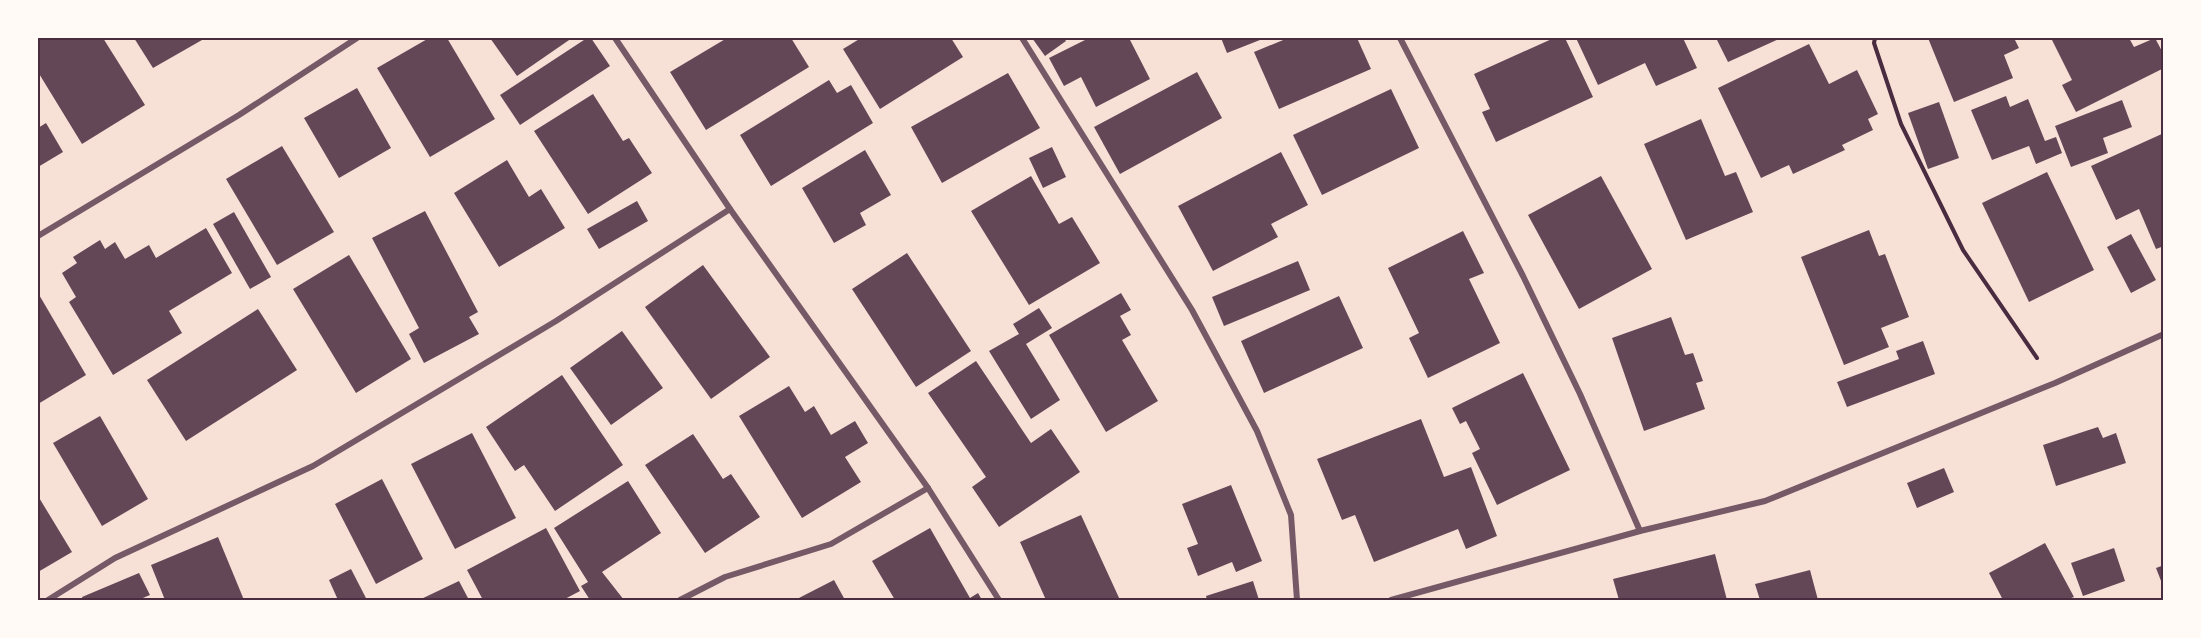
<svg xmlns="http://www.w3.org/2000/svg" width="2201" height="638" viewBox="0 0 2201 638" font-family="'Varela Round',sans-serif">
  <rect width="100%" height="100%" fill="#f7e1d7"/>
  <g fill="#644757">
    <path d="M38,38h65l42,67 -63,39 -44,-72z"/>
    <path d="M134,38h66l2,2 -49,28z"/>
    <path d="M429,38h18l48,81 -65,38 -53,-89z"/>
    <path d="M490,38h82l-55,38z"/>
    <path d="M587,38h4l19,28 -90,59 -20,-30z"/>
    <path d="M727,38h64l18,29 -103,63 -36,-58z"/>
    <path d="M861,38h90l12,19 -83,52 -37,-60z"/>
    <path d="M1032,38h32l2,3 -21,15z"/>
    <path d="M1089,38h40l21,41 -54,28 -15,-30 -17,9 -15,-28z"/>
    <path d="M1221,38h44l-38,15z"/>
    <path d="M1288,38h69l14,31 -92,40 -25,-57z"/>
    <path d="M1554,38h11l28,59 -97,45 -14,-30 8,-3 -16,-35z"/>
    <path d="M1576,38h107l14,30 -41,18 -11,-23 -47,22z"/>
    <path d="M1716,38h65l-53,24z"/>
    <path d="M1928,38h86l5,10 -15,7 9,23 -59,24z"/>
    <path d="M2051,38h78l5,9 21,-9 9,17v13l-88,44 -14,-27 10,-5z"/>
    <path d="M1809,44l20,40 28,-14 21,44 -10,5 5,11 -31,15 3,5 -52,24 -4,-9 -28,13 -43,-90z"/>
    <path d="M1197,72l25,46 -102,56 -26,-47z"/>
    <path d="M1008,73l32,55 -98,55 -31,-56z"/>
    <path d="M829,80l8,13 14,-8 22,38 -102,63 -31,-51z"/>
    <path d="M357,88l34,60 -52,30 -35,-60z"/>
    <path d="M1391,89l28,59 -97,47 -29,-60z"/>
    <path d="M593,94l30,47 6,-3 23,35 -64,41 -54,-83z"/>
    <path d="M2006,96l4,11 18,-8 17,42 11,-4 6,16 -26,11 -7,-18 -37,14 -21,-50z"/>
    <path d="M2122,100l10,27 -29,11 5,15 -37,14 -16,-41z"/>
    <path d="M1939,102l20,56 -31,11 -20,-56z"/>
    <path d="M1701,119l24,57 11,-4 17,40 -67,28 -42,-96z"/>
    <path d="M46,123l17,29 -25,15v-39z"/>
    <path d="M2164,133v113l-8,3 -17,-40 -23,11 -25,-54z"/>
    <path d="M282,146l52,86 -57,33 -51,-86z"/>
    <path d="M1052,147l14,30 -23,11 -14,-30z"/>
    <path d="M865,150l26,45 -31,18 6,12 -32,18 -32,-55z"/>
    <path d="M1281,152l27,53 -37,19 7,13 -65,34 -35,-65z"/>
    <path d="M507,160l22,37 12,-8 24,39 -66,39 -45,-74z"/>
    <path d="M2047,172l47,98 -65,32 -47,-99z"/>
    <path d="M1031,176l28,48 13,-7 28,46 -71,42 -58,-94z"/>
    <path d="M1601,176l51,93 -73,40 -51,-94z"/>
    <path d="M637,201l11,20 -49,28 -12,-20z"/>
    <path d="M425,211l53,101 -9,5 10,17 -55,29 -15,-29 10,-6 -47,-90z"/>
    <path d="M234,212l37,65 -21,12 -37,-65z"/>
    <path d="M206,228l26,45 -63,38 13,22 -69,42 -44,-73 7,-5 -14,-24 15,-10 -4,-6 27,-17 5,9 10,-7 10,17 24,-14 7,13z"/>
    <path d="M1869,230l10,26 6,-2 24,63 -28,11 8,19 -45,18 -43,-108z"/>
    <path d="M1463,231l21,42 -15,6 31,64 -72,35 -19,-40 10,-5 -31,-65z"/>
    <path d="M2131,234l25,46 -25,13 -24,-46z"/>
    <path d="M907,253l64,98 -55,36 -64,-98z"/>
    <path d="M349,255l62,104 -55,34 -63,-104z"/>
    <path d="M1298,261l12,29 -86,36 -12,-29z"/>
    <path d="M703,265l67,92 -59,42 -66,-92z"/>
    <path d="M38,293l48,82 -48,29z"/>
    <path d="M1121,293l10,17 -11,6 11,19 -9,5 36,61 -52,31 -57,-97z"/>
    <path d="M1339,296l24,52 -99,45 -23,-52z"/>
    <path d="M1039,308l13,20 -26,16 34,56 -29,19 -42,-68 30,-17 -6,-10z"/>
    <path d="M258,309l39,61 -111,71 -39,-61z"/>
    <path d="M1671,317l14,38 8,-2 10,28 -7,2 9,26 -61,22 -32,-93z"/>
    <path d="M622,331l41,57 -52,37 -41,-57z"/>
    <path d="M1923,341l12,33 -88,33 -10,-25 62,-23 -3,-8z"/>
    <path d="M976,361l55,82 20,-14 29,43 -81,55 -27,-40 14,-10 -58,-84z"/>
    <path d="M1523,373l47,97 -73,35 -25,-52 8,-4 -14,-28 -6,3 -8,-16z"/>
    <path d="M562,375l61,90 -68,46 -31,-46 -9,6 -29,-44z"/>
    <path d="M789,386l16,26 9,-6 17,29 24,-14 13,22 -23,14 16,25 -59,36 -63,-102z"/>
    <path d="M100,416l48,83 -46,27 -49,-83z"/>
    <path d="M1421,419l23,58 27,-10 26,69 -31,13 -8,-20 -84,33 -19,-47 -13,5 -25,-61z"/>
    <path d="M2098,427l5,11 13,-5 10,30 -70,23 -13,-41z"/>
    <path d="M472,433l44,85 -61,31 -44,-85z"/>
    <path d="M693,434l30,45 8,-5 29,43 -55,36 -60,-88z"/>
    <path d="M1944,468l10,24 -37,16 -10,-25z"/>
    <path d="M382,479l41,80 -47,25 -41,-80z"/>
    <path d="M628,481l33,52 -59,39 22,28h-34l-9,-14 7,-4 -34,-54z"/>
    <path d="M1231,485l31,76 -26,11 -4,-10 -34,14 -11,-28 11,-4 -16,-40z"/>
    <path d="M38,496l34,56 -34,20z"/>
    <path d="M1081,515l39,85h-74l-26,-58z"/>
    <path d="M546,528l34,63 -17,9h-80l-16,-30z"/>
    <path d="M930,528l40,70 8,-5 4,7h-87l-23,-39z"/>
    <path d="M218,537l26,63h-79l-14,-35z"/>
    <path d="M2045,543l29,54 -8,3h-63l-14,-27z"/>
    <path d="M2114,548l11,33 -42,15 -12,-33z"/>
    <path d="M1715,554l12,46h-108l-6,-21z"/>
    <path d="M2164,565v21h-1l-7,-18z"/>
    <path d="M351,569l16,31h-29l-9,-20z"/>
    <path d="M1810,570l8,30h-58l-5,-16z"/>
    <path d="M139,573l11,22 -12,5h-55l-1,-3z"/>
    <path d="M834,580l11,20h-50z"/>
    <path d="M459,581l10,19h-50z"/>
    <path d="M1253,581l6,19h-52l-1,-4z"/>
  </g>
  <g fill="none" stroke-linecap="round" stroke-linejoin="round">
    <path stroke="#4a2c40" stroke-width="4" d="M1875,38l-1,5 27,81 62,126 74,108"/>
    <g stroke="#755966" stroke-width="6">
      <path d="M615,38l115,171 198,279 71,112"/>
      <path d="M1022,38l170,272 65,121 34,84 6,85"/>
      <path d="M1400,38l123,238 57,118 60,137"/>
      <path d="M38,236l201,-121 118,-77"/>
      <path d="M48,600l67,-42 198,-92 243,-145 174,-112"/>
      <path d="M680,600l45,-23 106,-33 97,-56"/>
      <path d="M1391,600l249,-69 125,-30 290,-118 109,-49"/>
    </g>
  </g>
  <rect width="2201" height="638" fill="none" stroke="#fffaf5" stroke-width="78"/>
  <rect x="39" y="39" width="2123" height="560" fill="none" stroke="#4a2c40" stroke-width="2"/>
</svg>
